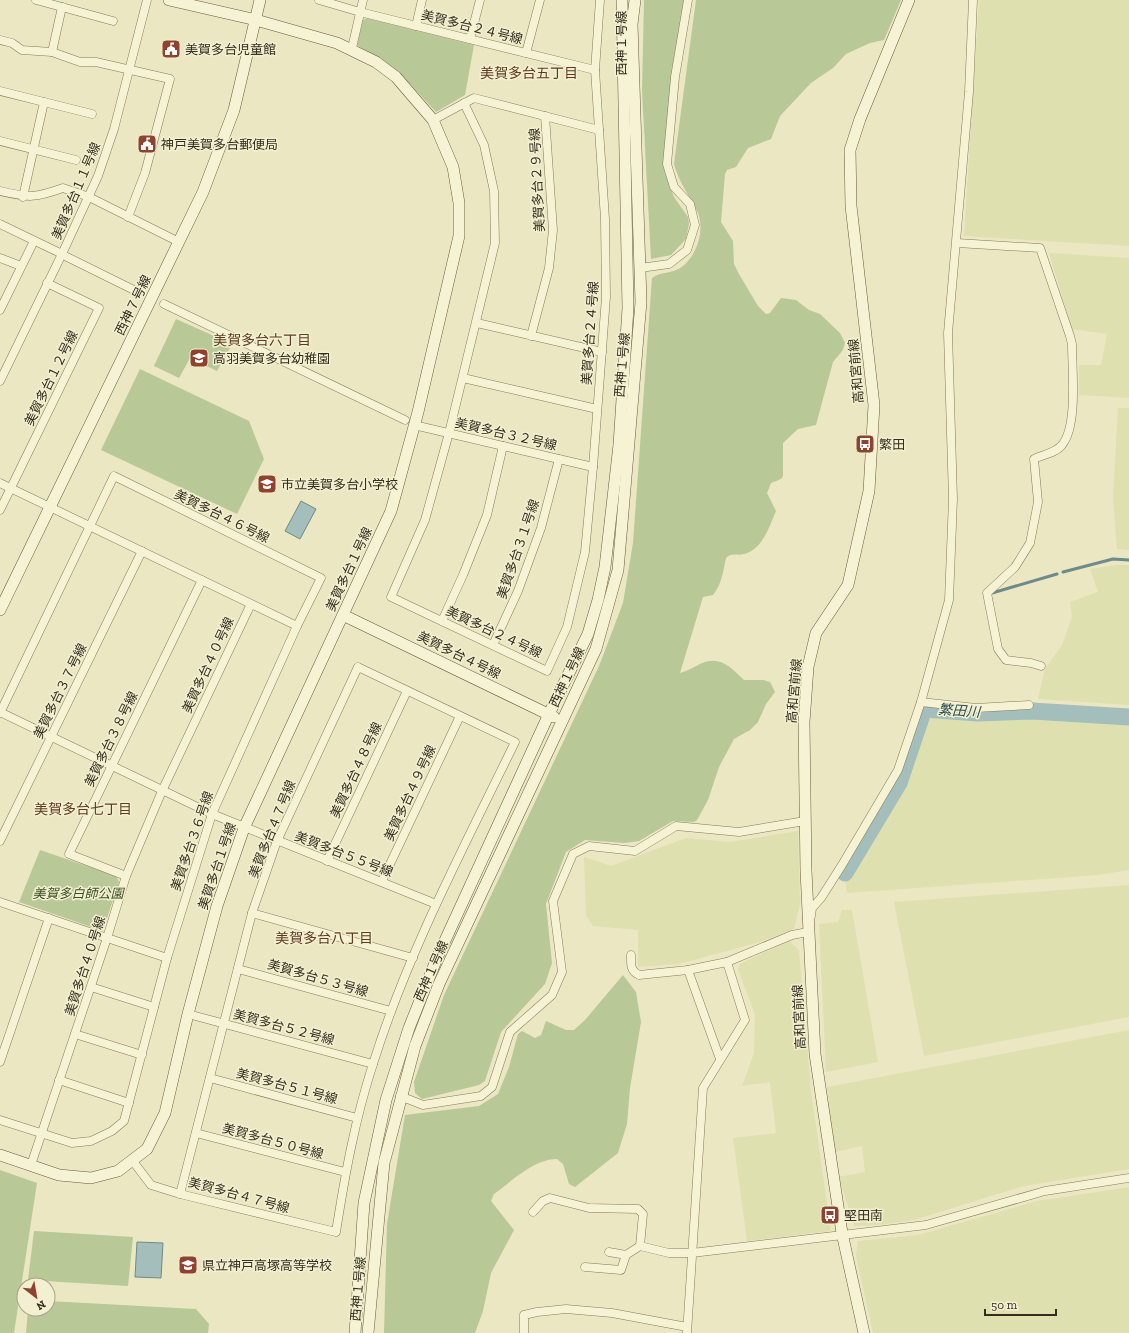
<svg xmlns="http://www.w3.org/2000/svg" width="1129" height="1333" viewBox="0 0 1129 1333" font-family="'Zilla Slab','Noto Sans JP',serif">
  <rect width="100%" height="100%" fill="#ebe7c2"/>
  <g fill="#dee0b0">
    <path d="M979,0h150v246l-165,-10z"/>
    <path d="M1049,253l80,5v140l-50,-3v-30h22l6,-31 -35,-5z"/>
    <path d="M1118,408h11v142l-12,-1 -4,-52z"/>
    <path d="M1117,565h12v140l-91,-6 7,-30 17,-24 10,-28 -2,-15 28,-10 -8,-23z"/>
    <path d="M926,712l47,5 49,-1 107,6v148l-31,5 -251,18 -2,-15 61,-99z"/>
    <path d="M798,831l2,73 -6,25 -34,13 -81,22 -41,3v-37l-45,-4 -7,-10 -2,-59 27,9 75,-28 44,4z"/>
    <path d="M1129,885v132l-205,39 -30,-154z"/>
    <path d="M842,910h10l26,152 -52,10 -7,-148 19,-2z"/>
    <path d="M789,940l10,10 12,141 20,140 -84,10 -14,-103 43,-5 -6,-51 -28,4 12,-33 1,-39 -17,-44 2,-6z"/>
    <path d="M1129,1030v139l-105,17 -110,34 -36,5 -24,1 -15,-49 26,-5 -3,-26 -27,6 -8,-65z"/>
    <path d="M1129,1187v146h-256l-17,-77 2,-15 60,-6 119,-34z"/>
  </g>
  <g fill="#b8c896">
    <path d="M644,0h41l-20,150v23l9,24 14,20 1,7 -3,15 -15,16 -20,4 -9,-168z"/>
    <path d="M696,0h205l-17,40 -14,3 -24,11 -13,14 -22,15 -31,33 -9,23 -23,9 -12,19 -9,3 -2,4 -4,48 12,19 1,23 5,10 19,32 8,8 4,-1 11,-15 15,2 13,10 11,4 20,19 5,10 -2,7 -10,12 -17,63 -18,4 -15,14v33l-2,3 -10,4 -4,10 9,18c-7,16 -13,38 -32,43 -7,2 -13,-2 -18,4 -3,13 -4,26 -13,37l-10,2 -23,76c7,-2 14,-6 20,-9 20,-9 30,3 44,16h19l7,2 5,10 -9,12 -8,18 -8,8 -16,9 -15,28 -11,33 -11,20 -3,2 -21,-1 -34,20 -15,2 -39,-3 -19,12 -20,52 6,59 -7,21 -44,48 -16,49 -6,4 -57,14 -7,-6 -1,-11 30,-87 155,-329 24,-63 10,-60 19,-265c9,-7 22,-4 31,-12 13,-11 21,-32 16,-50 -1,-5 -6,-11 -8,-16 -7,-12 -13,-22 -17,-36z"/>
    <path d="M367,18l107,27 -9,50 -29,17 -37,-40 -42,-27 6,-25z"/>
    <path d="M176,319l56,25 -15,27 -27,-13 -11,20 -25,-12z"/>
    <path d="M140,369l109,52 15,38 -27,55 -136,-64z"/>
    <path d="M40,850l76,26 3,6 -15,45 -4,3 -81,-28z"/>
    <path d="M623,975l13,17 5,30 -11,66 -3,36 -9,29 -43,34 -6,-3 -6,-20 -6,-5c-23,0 -45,22 -63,35l-3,7 23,29 -23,43 -8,38 -8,22h-91l3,-109 18,-109 74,-9 19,-12 11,-27 9,-33 4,-3 13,7 6,-3 5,-14 20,9h8l11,-10z"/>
    <path d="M0,1170l37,13 -23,150h-14z"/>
    <path d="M34,1231l99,6 -5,49 -100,-6z"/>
    <path d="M48,1301l148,8 13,15 -1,9h-182l2,-24h20z"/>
  </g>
  <g fill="#a4bebc" stroke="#6c8b8a">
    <path d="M301,501l15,8 -16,30 -15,-8z"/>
    <path d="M137,1242l26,1 -2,35 -26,-1z"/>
  </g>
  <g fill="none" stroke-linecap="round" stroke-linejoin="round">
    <g stroke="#6c8b8a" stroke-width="3">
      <path d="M1063,572l50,-13 16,1"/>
      <path d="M992,593l65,-19"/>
    </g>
    <path stroke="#a4bebc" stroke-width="17" d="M845,873l54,-90 25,-74 54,4 54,-2 97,6"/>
    <defs>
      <g id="street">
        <path d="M36,0l77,21"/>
        <path d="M319,0l41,12 235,58"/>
        <path d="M416,26l6,-26"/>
        <path d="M470,39l10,-39"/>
        <path d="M0,40l12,3 10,7 30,2 28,10h16l74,17 -25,94 -17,44"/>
        <path d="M352,48l11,-48"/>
        <path d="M52,52l10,-45"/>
        <path d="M526,53l14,-53"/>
        <path d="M0,91l44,11 -21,95"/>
        <path d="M44,102l48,12"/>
        <path d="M464,103l20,42 10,46 1,52 -46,190 -24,87 -34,77 156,74 20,-44 18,-75 8,-85 13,-170 -1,-78 -10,-149 5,-70"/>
        <path d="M433,120l41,-22 125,32"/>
        <path d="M0,141l76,19"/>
        <path d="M0,191c29,7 35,7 63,-3l26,9 90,45"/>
        <path d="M0,224l58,28"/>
        <path d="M957,243l83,5 30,88 2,8c0,26 6,82 -10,101 -6,8 -20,10 -28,14l4,43 -8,41 -15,24 -28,26 11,56 8,11 25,3 10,3"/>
        <path d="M67,257l71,35"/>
        <path d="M0,258l21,8"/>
        <path d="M640,268l29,-4 18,-14 8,-25 -5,-21 -16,-17 -7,-23 8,-87 13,-77"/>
        <path d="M164,304l241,116"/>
        <path d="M0,310l34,-69"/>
        <path d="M477,323l125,29"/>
        <path d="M531,336l18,-68 4,-38 -8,-114"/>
        <path d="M463,378l134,31"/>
        <path d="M0,381l62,-127 36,-78 16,-47 33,-129"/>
        <path d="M414,425l179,42"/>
        <path d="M0,483l297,143 -85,188 -45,144 -43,163 -12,10 -21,10 -19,2 -72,-23"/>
        <path d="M0,510l99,-202 -52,-25"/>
        <path d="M442,621l21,-46 24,-60 16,-69"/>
        <path d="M493,645l25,-54 23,-63 18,-69"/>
        <path d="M358,667l157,75c-51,105 -107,210 -142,322 -18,55 -28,111 -37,168l-156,-38 72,-281 25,-72z"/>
        <path d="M921,702l55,6 53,-3"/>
        <path d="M0,712l212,102 224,90"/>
        <path d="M0,713l114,-237 207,102 -24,48"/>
        <path d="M0,841l142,-290"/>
        <path d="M327,861l80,-170"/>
        <path d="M126,876l-57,-22 133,-274"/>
        <path d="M382,881l78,-165"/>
        <path d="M0,902l167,56"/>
        <path d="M252,913l161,45"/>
        <path d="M811,916l1,-8 9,-10 21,-33 56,-95 23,-68 28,-102 4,-101 -5,-166 21,-241 4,-92"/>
        <path d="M631,955c0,9 -1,16 8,20l49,-5"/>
        <path d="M238,969l153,42"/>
        <path d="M91,987l63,20"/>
        <path d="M188,1014l185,50"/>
        <path d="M75,1034l67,21"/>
        <path d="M720,1059l-32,-89 39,-8"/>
        <path d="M0,1062l49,-144"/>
        <path d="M210,1078l147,40"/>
        <path d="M59,1080l70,23"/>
        <path d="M400,1096l23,9 58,-9 11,-9 18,-55 42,-37 10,-23 -9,-71 20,-47 16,-8 46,5 41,-25 63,6 66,-11"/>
        <path d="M196,1133l149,39"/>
        <path d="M132,1160l19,25 29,9"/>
        <path d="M31,1165l76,-227 19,-62 36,-85 89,-187"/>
        <path d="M533,1212l10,-11 7,-3 39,10 49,1 5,5 -3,32"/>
        <path d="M609,1252l17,3 14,-9 29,7h23l234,-28 119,-34 84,-13"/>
        <path d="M585,1267l36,3 5,-15"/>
        <path d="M524,1333v-18l13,-3 29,-3 46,4 75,14"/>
        <path d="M687,1333l16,-245 42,-68 -18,-58 65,-27 16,-3 1,-5"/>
      </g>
      <g id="secondary">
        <path d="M0,610l203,-418 31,-82 26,-110"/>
        <path d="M343,615l211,102"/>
        <path d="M0,1155l59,20 32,3 27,-7 29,-22 18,-36 23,-99 29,-108 27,-78 147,-317 27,-99 41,-176v-33l-6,-36 -20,-47 -37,-43 -20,-15 -39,-19 -81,-23 -87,-20"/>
        <path d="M355,1333l9,-130 22,-103 23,-72 28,-70 112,-244 39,-80 10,-34 7,-33 14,-122 9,-137 -6,-308"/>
        <path d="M368,1333l16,-170 31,-117 24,-62 157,-335 22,-79 23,-268 -9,-278 3,-24"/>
        <path d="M864,1333l-22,-100 -27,-179 -9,-183 -2,-149 4,-55 8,-34 32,-48 21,-94 5,-86 -23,-199 -1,-56 10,-31 49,-119"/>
      </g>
    </defs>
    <use href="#street" stroke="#84795a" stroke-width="9"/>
    <use href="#secondary" stroke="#655a3d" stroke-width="12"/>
    <use href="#street" stroke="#f6f3d4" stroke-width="8"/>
    <use href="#secondary" stroke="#f6f3d4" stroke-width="11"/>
  </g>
  <defs>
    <symbol id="civic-square" viewBox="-11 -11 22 22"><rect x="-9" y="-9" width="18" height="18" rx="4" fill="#8f422e" stroke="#f3f0d1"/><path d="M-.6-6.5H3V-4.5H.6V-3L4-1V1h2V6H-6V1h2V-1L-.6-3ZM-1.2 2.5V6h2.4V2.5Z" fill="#fff"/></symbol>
    <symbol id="school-square" viewBox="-11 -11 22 22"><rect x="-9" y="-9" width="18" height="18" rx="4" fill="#8f422e" stroke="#f3f0d1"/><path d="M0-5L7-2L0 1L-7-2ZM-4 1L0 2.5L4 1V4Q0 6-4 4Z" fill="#fff"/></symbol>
    <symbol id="bus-square" viewBox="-11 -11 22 22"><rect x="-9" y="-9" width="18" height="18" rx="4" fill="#8f422e" stroke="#f3f0d1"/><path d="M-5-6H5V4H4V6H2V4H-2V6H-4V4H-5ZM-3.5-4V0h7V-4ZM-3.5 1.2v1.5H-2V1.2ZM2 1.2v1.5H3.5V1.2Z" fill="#fff"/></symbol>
  </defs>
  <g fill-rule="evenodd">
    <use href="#civic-square" x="160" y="38" width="22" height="22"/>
    <use href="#civic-square" x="136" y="133" width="22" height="22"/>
    <use href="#school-square" x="188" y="347" width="22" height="22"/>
    <use href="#bus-square" x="854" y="433" width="22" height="22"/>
    <use href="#school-square" x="256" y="473" width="22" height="22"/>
    <use href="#bus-square" x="819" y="1204" width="22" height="22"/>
    <use href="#school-square" x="177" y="1254" width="22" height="22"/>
  </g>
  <g text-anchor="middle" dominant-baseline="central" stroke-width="3" stroke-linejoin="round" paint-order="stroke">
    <g font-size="13" fill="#342d1e" stroke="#f3f0d1">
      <text transform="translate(472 27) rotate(14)">美賀多台２４号線</text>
      <text transform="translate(621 43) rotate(-90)">西神１号線</text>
      <text transform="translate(537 180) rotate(-93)">美賀多台２９号線</text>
      <text transform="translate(76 191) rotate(-67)">美賀多台１１号線</text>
      <text transform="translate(133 305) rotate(-64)">西神７号線</text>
      <text transform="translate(590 333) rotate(-86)">美賀多台２４号線</text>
      <text transform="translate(622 365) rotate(-85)">西神１号線</text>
      <text transform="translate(856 371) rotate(-95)">高和宮前線</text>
      <text transform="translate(51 378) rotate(-64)">美賀多台１２号線</text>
      <text transform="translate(506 434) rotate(13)">美賀多台３２号線</text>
      <text transform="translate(222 516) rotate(26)">美賀多台４６号線</text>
      <text transform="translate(518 549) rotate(-71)">美賀多台３１号線</text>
      <text transform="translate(349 569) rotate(-65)">美賀多台１号線</text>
      <text transform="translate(494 632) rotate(25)">美賀多台２４号線</text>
      <text transform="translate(459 655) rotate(26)">美賀多台４号線</text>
      <text transform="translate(208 665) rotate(-65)">美賀多台４０号線</text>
      <text transform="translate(567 677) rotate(-65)">西神１号線</text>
      <text transform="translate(60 691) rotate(-64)">美賀多台３７号線</text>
      <text transform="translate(794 691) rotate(-85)">高和宮前線</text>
      <text transform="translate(111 739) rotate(-64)">美賀多台３８号線</text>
      <text transform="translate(356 770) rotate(-65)">美賀多台４８号線</text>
      <text transform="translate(410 793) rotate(-65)">美賀多台４９号線</text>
      <text transform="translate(272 829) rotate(-68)">美賀多台４７号線</text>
      <text transform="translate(192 841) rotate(-71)">美賀多台３６号線</text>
      <text transform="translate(344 854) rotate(21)">美賀多台５５号線</text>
      <text transform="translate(217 866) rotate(-71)">美賀多台１号線</text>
      <text transform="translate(85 966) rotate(-72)">美賀多台４０号線</text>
      <text transform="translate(431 971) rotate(-66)">西神１号線</text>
      <text transform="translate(318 978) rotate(16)">美賀多台５３号線</text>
      <text transform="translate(799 1017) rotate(-93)">高和宮前線</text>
      <text transform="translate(284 1027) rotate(15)">美賀多台５２号線</text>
      <text transform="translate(287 1086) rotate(15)">美賀多台５１号線</text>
      <text transform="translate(273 1141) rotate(15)">美賀多台５０号線</text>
      <text transform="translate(239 1195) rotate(15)">美賀多台４７号線</text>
      <text transform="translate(358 1289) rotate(-85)">西神１号線</text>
    </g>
    <g font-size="13" fill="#342d1e" stroke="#f3f0d1" text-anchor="start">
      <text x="185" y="49">美賀多台児童館</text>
      <text x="161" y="144">神戸美賀多台郵便局</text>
      <text x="213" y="358">高羽美賀多台幼稚園</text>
      <text x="879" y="444">繁田</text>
      <text x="281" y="484">市立美賀多台小学校</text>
      <text x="844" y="1215">堅田南</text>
      <text x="202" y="1265">県立神戸高塚高等学校</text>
    </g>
    <g font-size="13" font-style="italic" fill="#3c4f25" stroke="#f3f0d1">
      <text x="78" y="893">美賀多白師公園</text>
    </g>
    <g font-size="14" fill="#5e3a1f" stroke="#f3f0d1">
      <text x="529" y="73">美賀多台五丁目</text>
      <text x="262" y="340">美賀多台六丁目</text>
      <text x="83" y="809">美賀多台七丁目</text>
      <text x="324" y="938">美賀多台八丁目</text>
    </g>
    <g font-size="14" font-style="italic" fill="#2e4e53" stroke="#f3f0d1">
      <text transform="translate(959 711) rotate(4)">繁田川</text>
    </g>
  </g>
  <g transform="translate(36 1297) rotate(149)"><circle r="19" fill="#f3f0d1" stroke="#a7a289"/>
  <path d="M0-3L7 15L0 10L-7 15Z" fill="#8f422e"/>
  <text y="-6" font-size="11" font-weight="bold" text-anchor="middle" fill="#342d1e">N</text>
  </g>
  <path d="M985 1309v6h71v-6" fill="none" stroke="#342d1e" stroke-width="2"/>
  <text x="991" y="1309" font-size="12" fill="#342d1e" stroke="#f3f0d1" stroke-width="3" paint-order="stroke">50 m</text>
</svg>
